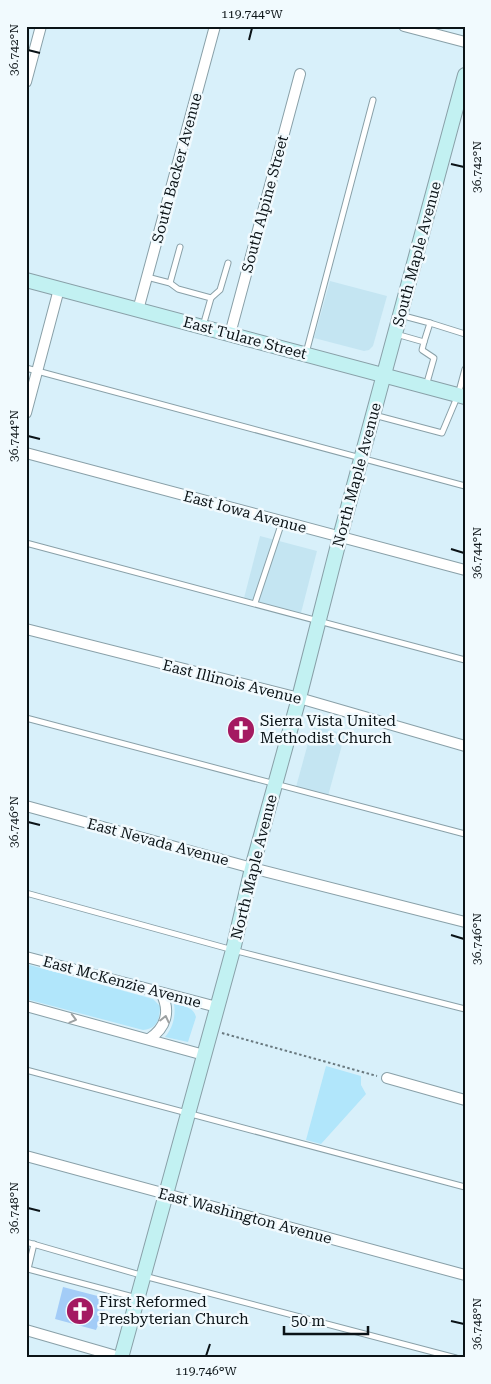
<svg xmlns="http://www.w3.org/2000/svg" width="491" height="1384" viewBox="0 0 491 1384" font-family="'Roboto Serif',serif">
  <rect width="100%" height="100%" fill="#d8f0fa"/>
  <g fill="#c4e5f2">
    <path d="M330,281l57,15 -14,50 -4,4 -5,1 -50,-13z"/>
    <path d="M260,536l57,15 -16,62 -57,-15z"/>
    <path d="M313,725l32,9 -17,62 -32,-9z"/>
  </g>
  <g fill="#b1e6fb">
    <path d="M26,964l127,35 7,7c0,13 -3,23 -17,24l-117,-31z"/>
    <path d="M174,1004c9,2 20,3 22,13l-8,25 -23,-5c8,-9 11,-22 9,-33z"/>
    <path d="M326,1066l35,10v9l5,9 -45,50 -15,-4z"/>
  </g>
  <path fill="#a3ccf7" d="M63,1287l50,13 -2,6 -5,-1 -3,12 4,1 -3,9 -6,-2 -2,5 -41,-11z"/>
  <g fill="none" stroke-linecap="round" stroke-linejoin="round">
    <defs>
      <g id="lane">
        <path d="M147,277l23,6 8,6 33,9 -8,28"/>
        <path d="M170,283l10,-36"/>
        <path d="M211,298l9,-8 8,-27"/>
        <path d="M400,315l30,8 -6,19"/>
        <path d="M430,323l35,11"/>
        <path d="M396,334l28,8 -2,8 12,8 -8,28"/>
        <path d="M306,353l67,-253"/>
        <path d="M26,368l439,118"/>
        <path d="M374,415l68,18 16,-38 7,-26"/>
        <path d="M26,543l439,117"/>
        <path d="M255,603l27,-81"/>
        <path d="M26,718l439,116"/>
        <path d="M26,893l207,57 232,59"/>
        <path d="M26,1070l439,117"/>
        <path d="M26,1242l118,34 312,82"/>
        <path d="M34,1244l-6,25 109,29"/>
      </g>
      <g id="street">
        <path d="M404,26l61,16"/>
        <path d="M26,82l15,-56"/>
        <path d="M138,310l77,-284"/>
        <path d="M230,334l70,-260"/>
        <path d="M26,413l33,-124"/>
        <path d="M26,453l439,117"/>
        <path d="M26,629l273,69 166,48"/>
        <path d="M26,806l226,62 213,54"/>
        <path d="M26,957l191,50"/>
        <path d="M26,1006l178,49"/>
        <path d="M149,1039c17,-11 22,-28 12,-46"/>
        <path d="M387,1078l78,22"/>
        <path d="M26,1156l439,119"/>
        <path d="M26,1330l97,28"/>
      </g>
      <g id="secondary">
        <path d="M26,280l439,117"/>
        <path d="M121,1358l112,-408 19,-82 47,-170 41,-161 125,-462"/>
      </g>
    </defs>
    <use href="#lane" stroke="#89a0a8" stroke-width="7"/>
    <use href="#street" stroke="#89a0a8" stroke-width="12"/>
    <use href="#secondary" stroke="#89a0a8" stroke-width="16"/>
    <path stroke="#69797f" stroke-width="2" stroke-dasharray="2.5 2.5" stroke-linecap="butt" d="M222,1033l155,43"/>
    <use href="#lane" stroke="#fff" stroke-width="5"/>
    <use href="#street" stroke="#fff" stroke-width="10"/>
    <use href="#secondary" stroke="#c2f1f2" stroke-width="14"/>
  </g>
  <defs><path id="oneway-chevron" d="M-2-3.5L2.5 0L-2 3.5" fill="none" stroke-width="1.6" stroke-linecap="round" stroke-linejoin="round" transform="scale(1.25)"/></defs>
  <g stroke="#9da1a2">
    <use href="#oneway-chevron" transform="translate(73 1019) rotate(15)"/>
    <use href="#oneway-chevron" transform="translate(165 1019) rotate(-77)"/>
  </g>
  <path fill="none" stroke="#0b1317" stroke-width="2" d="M249,40l3,-12M28,50l12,3M451,164l13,3M28,436l12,3M451,549l13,4M28,822l12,3M451,935l13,4M28,1208l12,3M451,1321l13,3M206,1356l4,-12"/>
  <defs>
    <symbol id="church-disc" viewBox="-11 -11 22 22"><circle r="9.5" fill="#a41a61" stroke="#f1fafe"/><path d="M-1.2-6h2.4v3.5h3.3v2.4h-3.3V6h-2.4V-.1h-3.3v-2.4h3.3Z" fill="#fff"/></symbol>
  </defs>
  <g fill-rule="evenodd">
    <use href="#church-disc" x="225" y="714" width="32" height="32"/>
    <use href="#church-disc" x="64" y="1295" width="32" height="32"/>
  </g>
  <g text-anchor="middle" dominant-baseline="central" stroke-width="5" stroke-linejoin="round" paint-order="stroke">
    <g font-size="15" fill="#0b1317" stroke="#f1fafe">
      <text transform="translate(177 168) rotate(-75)">South Backer Avenue</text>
      <text transform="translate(265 204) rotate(-75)">South Alpine Street</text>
      <text transform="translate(417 254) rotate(-75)">South Maple Avenue</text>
      <text transform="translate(245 338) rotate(15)">East Tulare Street</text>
      <text transform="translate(357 475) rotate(-75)">North Maple Avenue</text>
      <text transform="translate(245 512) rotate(15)">East Iowa Avenue</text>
      <text transform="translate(232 682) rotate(14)">East Illinois Avenue</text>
      <text transform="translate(158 842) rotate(15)">East Nevada Avenue</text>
      <text transform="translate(254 867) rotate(-76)">North Maple Avenue</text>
      <text transform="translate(122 982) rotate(15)">East McKenzie Avenue</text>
      <text transform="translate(245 1216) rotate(15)">East Washington Avenue</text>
    </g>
    <g font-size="15" fill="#0b1317" stroke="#f1fafe" text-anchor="start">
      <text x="260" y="721">Sierra Vista United<tspan x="260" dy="17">Methodist Church</tspan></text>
      <text x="99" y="1302">First Reformed<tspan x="99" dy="17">Presbyterian Church</tspan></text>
    </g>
  </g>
  <rect width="491" height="1384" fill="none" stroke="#f1fafe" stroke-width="55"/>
  <path d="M284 1326v8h84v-8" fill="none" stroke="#0b1317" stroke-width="2.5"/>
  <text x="291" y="1326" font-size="15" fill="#0b1317" stroke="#f1fafe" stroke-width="4" paint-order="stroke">50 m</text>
  <rect x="28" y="28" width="436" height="1328" fill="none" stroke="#0b1317" stroke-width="2"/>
  <g font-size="12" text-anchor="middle" fill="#0b1317">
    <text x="252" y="18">119.744°W</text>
    <text transform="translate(14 50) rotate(-90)" y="4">36.742°N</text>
    <text transform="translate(477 167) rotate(-90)" y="4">36.742°N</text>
    <text transform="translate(14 436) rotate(-90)" y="4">36.744°N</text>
    <text transform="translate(477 553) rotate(-90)" y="4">36.744°N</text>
    <text transform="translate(14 822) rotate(-90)" y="4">36.746°N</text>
    <text transform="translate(477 939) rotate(-90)" y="4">36.746°N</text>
    <text transform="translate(14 1208) rotate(-90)" y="4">36.748°N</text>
    <text transform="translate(477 1324) rotate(-90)" y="4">36.748°N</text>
    <text x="206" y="1375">119.746°W</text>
  </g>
</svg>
